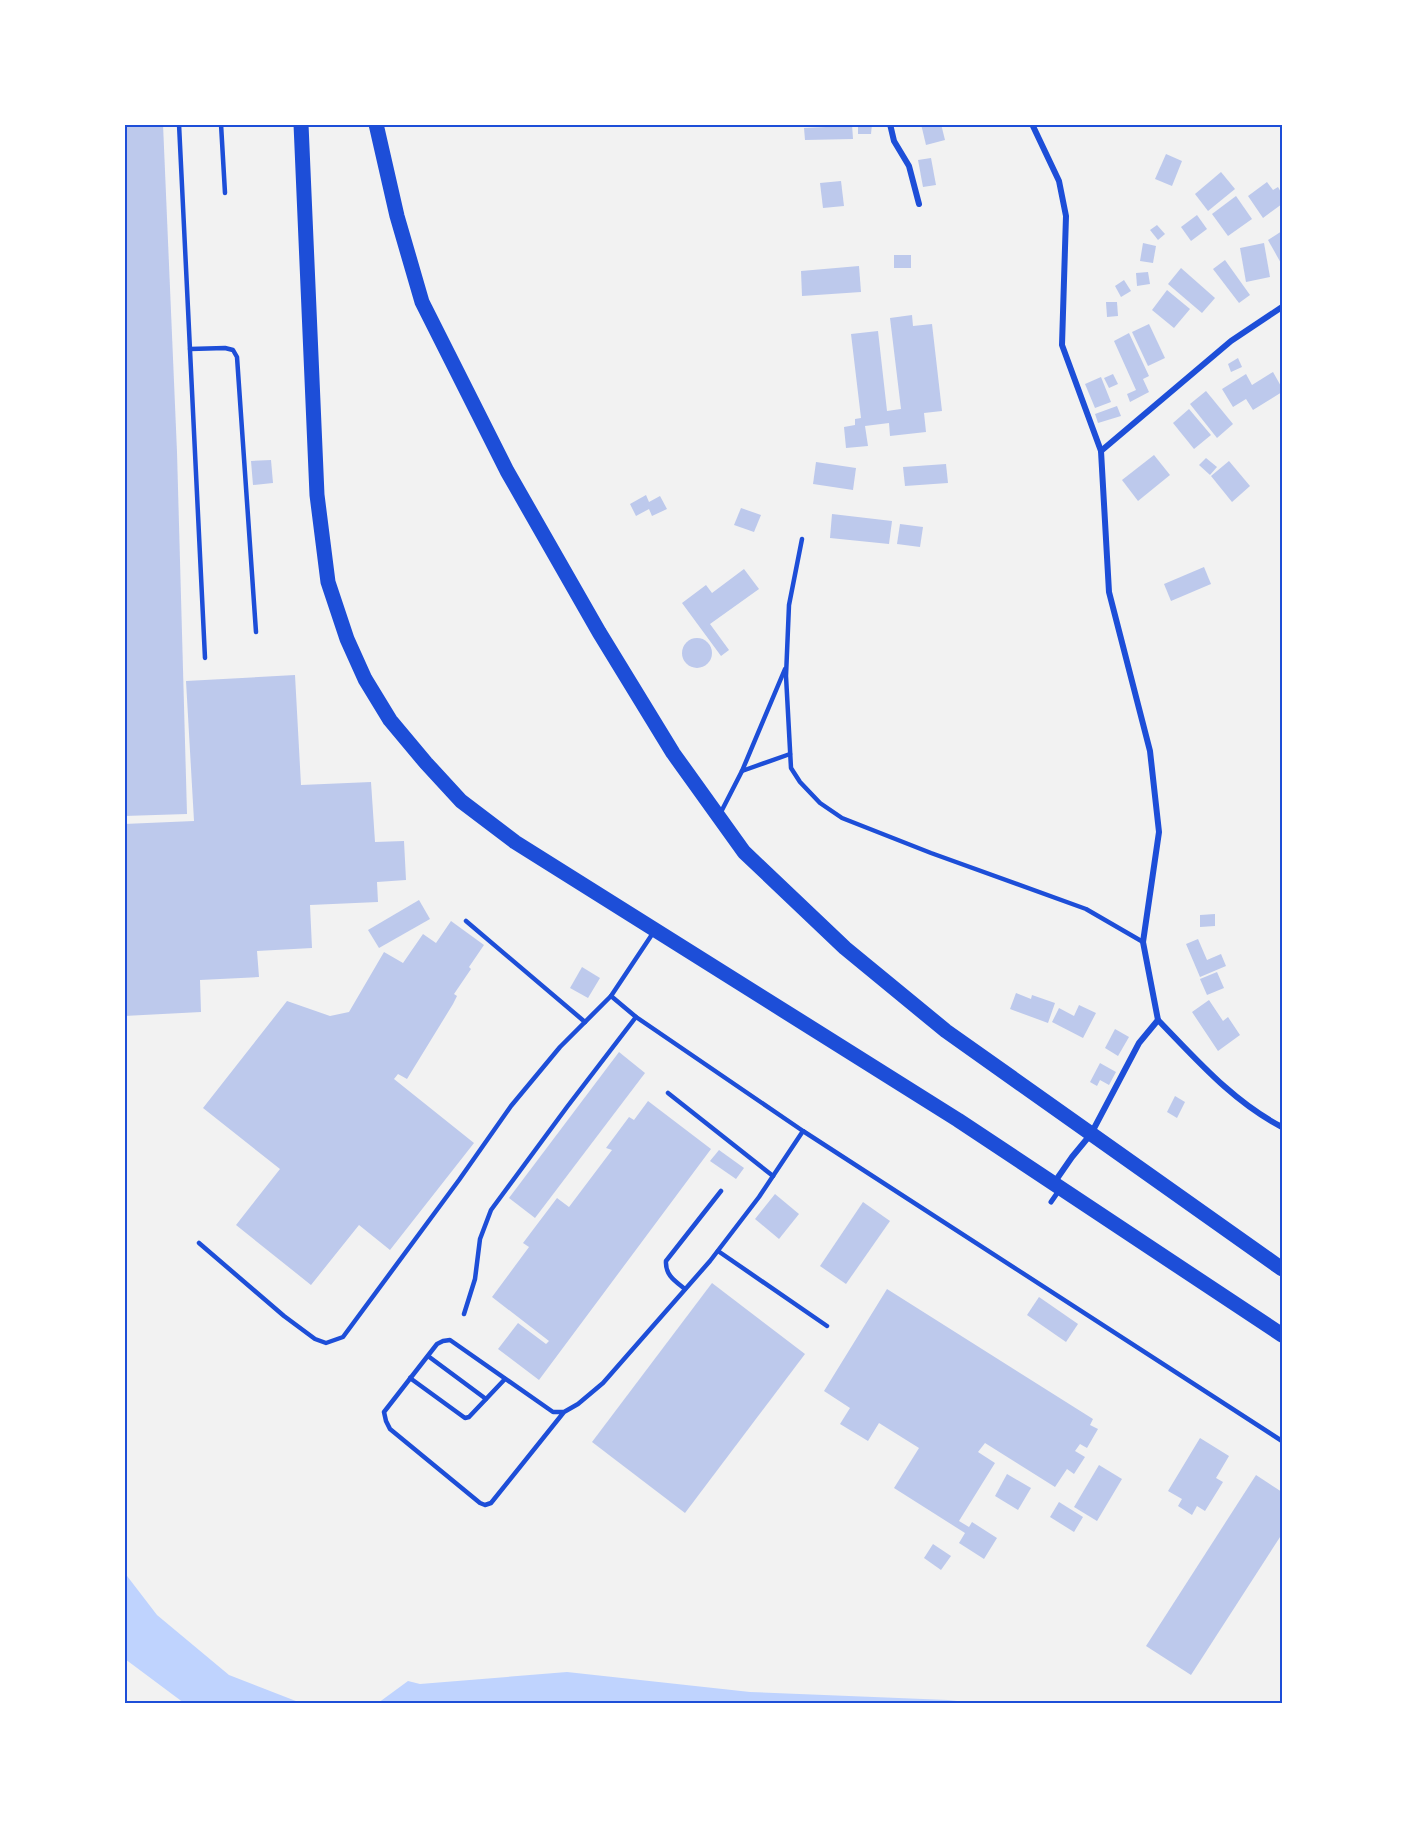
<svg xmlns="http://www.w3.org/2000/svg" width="1407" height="1828" viewBox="0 0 1407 1828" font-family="'Varela Round',sans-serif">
  <rect width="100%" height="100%" fill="#f2f2f2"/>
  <g fill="#bfd3fe">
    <path d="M124,1572l33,43 72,60 72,28h-117l-59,-44z"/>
    <path d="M567,1672l183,20 198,8 27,3h-597l30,-22 12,3z"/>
  </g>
  <g fill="#bdc9ec">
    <path d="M124,124h39l14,328 10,362 -63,2z"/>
    <path d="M826,124h26l1,15 -48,1 -1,-12 22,-1z"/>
    <path d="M858,124h14l-1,10h-13z"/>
    <path d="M921,124h20l4,16 -19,5z"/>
    <path d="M1166,154l16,7 -10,25 -17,-7z"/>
    <path d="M931,158l5,27 -13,2 -5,-27z"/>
    <path d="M1221,172l14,17 -27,22 -13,-17z"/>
    <path d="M841,181l3,25 -21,2 -3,-25z"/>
    <path d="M1267,182l6,8 5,-3 4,7v10l-19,14 -15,-22z"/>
    <path d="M1236,196l16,23 -24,17 -16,-22z"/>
    <path d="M1197,215l10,14 -16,12 -10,-14z"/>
    <path d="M1157,225l8,9 -7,6 -8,-10z"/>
    <path d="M1282,231v34l-14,-25z"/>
    <path d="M1143,243l13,3 -3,17 -13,-2z"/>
    <path d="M1264,243l6,34 -24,5 -6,-34z"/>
    <rect x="894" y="255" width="17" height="13"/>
    <path d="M1225,260l25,35 -11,8 -26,-34z"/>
    <path d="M859,266l2,26 -59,4 -1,-25z"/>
    <path d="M1181,268l34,30 -13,15 -34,-29z"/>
    <path d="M1148,272l2,12 -13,2 -1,-13z"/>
    <path d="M1124,280l7,11 -10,6 -6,-11z"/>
    <path d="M1167,290l23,19 -16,19 -22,-18z"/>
    <path d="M1106,302h11l1,14 -11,1z"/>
    <path d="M912,315l1,11 19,-2 10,87 -18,2 2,19 -36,4 -1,-13 -24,3 3,20 -22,2 -2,-21 11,-2v-6l6,-1 -10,-84 27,-3 9,80 14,-2 -11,-91z"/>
    <path d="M1149,324l16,34 -17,8 -16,-34z"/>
    <path d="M1129,333l20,43 -6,3 6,13 -19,10 -3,-8 9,-4 -22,-49z"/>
    <path d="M1238,358l4,9 -11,5 -3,-8z"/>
    <path d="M1273,372l9,16v4l-29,18 -7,-11 -13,8 -11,-18 24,-15 6,11z"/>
    <path d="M1113,374l5,10 -9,4 -5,-10z"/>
    <path d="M1101,377l10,25 -16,6 -10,-24z"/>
    <path d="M1206,391l27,33 -16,14 -27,-34z"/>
    <path d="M1117,406l4,10 -23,7 -3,-9z"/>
    <path d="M1189,409l22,26 -17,14 -21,-26z"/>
    <path d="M1154,455l16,20 -32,26 -16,-21z"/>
    <path d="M1206,458l11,9 -7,8 -11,-10z"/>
    <path d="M271,460l2,23 -20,2 -2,-24z"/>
    <path d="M1229,461l21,25 -18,16 -21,-26z"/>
    <path d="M816,462l40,6 -3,22 -40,-6z"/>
    <path d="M946,464l2,19 -43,3 -2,-19z"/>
    <path d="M646,495l3,7 11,-6 7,13 -15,7 -3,-7 -13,7 -6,-12z"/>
    <path d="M741,508l20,7 -7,17 -20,-7z"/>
    <path d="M832,514l60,7 -3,23 -59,-6z"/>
    <path d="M900,524l23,3 -3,20 -23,-3z"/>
    <path d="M1204,567l7,17 -40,17 -7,-17z"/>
    <path d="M744,569l15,20 -49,35 19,26 -8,6 -39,-53 24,-18 6,8z"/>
    <circle cx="697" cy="653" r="15"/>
    <path d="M295,675l6,110 70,-3 4,60 29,-1 2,39 -29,2 1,20 -68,3 2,43 -55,3 2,26 -59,3 1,32 -77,4v-192l70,-3 -8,-140z"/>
    <path d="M419,900l11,19 -51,29 -11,-18z"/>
    <path d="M1215,914v12l-15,1v-12z"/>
    <path d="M451,921l33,24 -15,22 2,2 -17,25 3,2 -4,8 -46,75 -9,-5 -4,5 80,64 -84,107 -31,-25 -48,60 -75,-60 44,-56 -77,-61 84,-107 43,15 19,-4 35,-60 19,11 20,-29 13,9z"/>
    <path d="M1198,939l9,21 14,-6 5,12 -26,11 -14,-33z"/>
    <path d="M582,967l18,11 -12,20 -18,-10z"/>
    <path d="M1217,972l7,16 -17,7 -7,-16z"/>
    <path d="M1016,993l15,6 1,-4 23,8 -7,20 -38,-14z"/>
    <path d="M1209,1000l14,21 5,-4 12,18 -22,16 -26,-39z"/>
    <path d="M1079,1005l17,8 -13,25 -31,-16 7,-14 15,8z"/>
    <path d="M1115,1029l14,8 -11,19 -13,-8z"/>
    <path d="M619,1052l26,21 -110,145 -26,-20z"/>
    <path d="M1100,1063l16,9 -7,13 -9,-5 -3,6 -7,-4z"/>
    <path d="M1175,1096l10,6 -8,16 -10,-6z"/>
    <path d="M648,1101l63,48 -172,231 -41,-31 20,-26 28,21 3,-3 -57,-44 37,-50 -6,-4 34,-45 12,9 43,-57 -6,-2 23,-31 5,3z"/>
    <path d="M719,1150l25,18 -8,11 -26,-18z"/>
    <path d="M775,1194l24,20 -20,25 -24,-20z"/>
    <path d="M863,1202l27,19 -44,63 -26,-18z"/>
    <path d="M712,1283l93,71 -120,159 -93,-71z"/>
    <path d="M887,1289l206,130 -3,6 8,4 -11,19 -7,-4 -5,7 10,6 -11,17 -7,-5 -12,18 -70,-44 -7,9 17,11 -36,58 10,6 3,-5 25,16 -13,21 -25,-16 6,-10 -71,-45 25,-40 -40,-25 -11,18 -28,-17 10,-16 -26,-17z"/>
    <path d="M1039,1297l39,27 -12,18 -39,-27z"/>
    <path d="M1200,1438l29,18 -13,22 7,4 -18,29 -8,-5 -5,9 -14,-9 4,-7 -14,-8z"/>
    <path d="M1099,1465l23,14 -25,42 -23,-14z"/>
    <path d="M1007,1474l24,14 -13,22 -23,-14z"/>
    <path d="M1256,1475l26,17v42l-91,141 -45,-29z"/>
    <path d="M1059,1502l24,15 -9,15 -24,-15z"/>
    <path d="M933,1544l18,12 -10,14 -17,-12z"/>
  </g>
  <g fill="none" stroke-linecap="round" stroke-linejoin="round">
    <g stroke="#1d4ed8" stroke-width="4.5">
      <path d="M179,124l26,534"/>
      <path d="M221,124l4,69"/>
      <path d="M190,349l35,-1 8,2 4,7 19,275"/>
      <path d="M802,539l-13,66 -3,71 5,92 9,14 20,21 22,15 89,35 155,56 57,33"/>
      <path d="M742,771l48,-17"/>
      <path d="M721,812l21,-41 43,-102"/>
      <path d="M466,921l119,101"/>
      <path d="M653,933l-42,63 25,21 167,114 479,310"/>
      <path d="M668,1093l105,83"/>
      <path d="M199,1243l85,73 31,23 11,4 17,-6 116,-157 52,-74 49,-59 51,-51"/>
      <path d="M718,1251l109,75"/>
      <path d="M685,1289c-10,-8 -20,-14 -19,-28l55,-70"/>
      <path d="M464,1314l11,-35 5,-40 11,-29 76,-103 69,-90"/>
      <path d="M428,1356l58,43"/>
      <path d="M410,1378l55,40 4,-1 36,-38"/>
      <path d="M564,1412l-73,91 -6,2 -5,-2 -90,-74 -4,-8 -2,-9 53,-68 6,-3 7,-1 103,72h11l14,-8 25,-21 107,-122 49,-64 44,-66"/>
    </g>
    <path stroke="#1d4ed8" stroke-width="5" d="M1051,1202l9,-13"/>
    <g stroke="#1d4ed8" stroke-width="6">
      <path d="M890,124l4,17 15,25 10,38"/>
      <path d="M1032,124l27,57 7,35 -4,129 39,106"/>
      <path d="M1158,1020c38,39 75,82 124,107"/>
      <path d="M1054,1183l18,-26 19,-23 48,-91 19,-23 -15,-78 16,-110 -9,-81 -41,-159 -8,-141 130,-110 51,-34"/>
    </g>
    <g stroke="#1d4ed8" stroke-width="15">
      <path d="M301,124l16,371 11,87 19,57 18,40 25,41 36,43 35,38 54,41 443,278 324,215"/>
      <path d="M376,124l21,92 25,86 85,169 92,161 74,121 71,99 101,96 101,83 336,238"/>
    </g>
  </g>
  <rect width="1407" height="1828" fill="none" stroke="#ffffff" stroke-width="252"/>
  <rect x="126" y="126" width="1155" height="1576" fill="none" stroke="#1d4ed8" stroke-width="2"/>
</svg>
